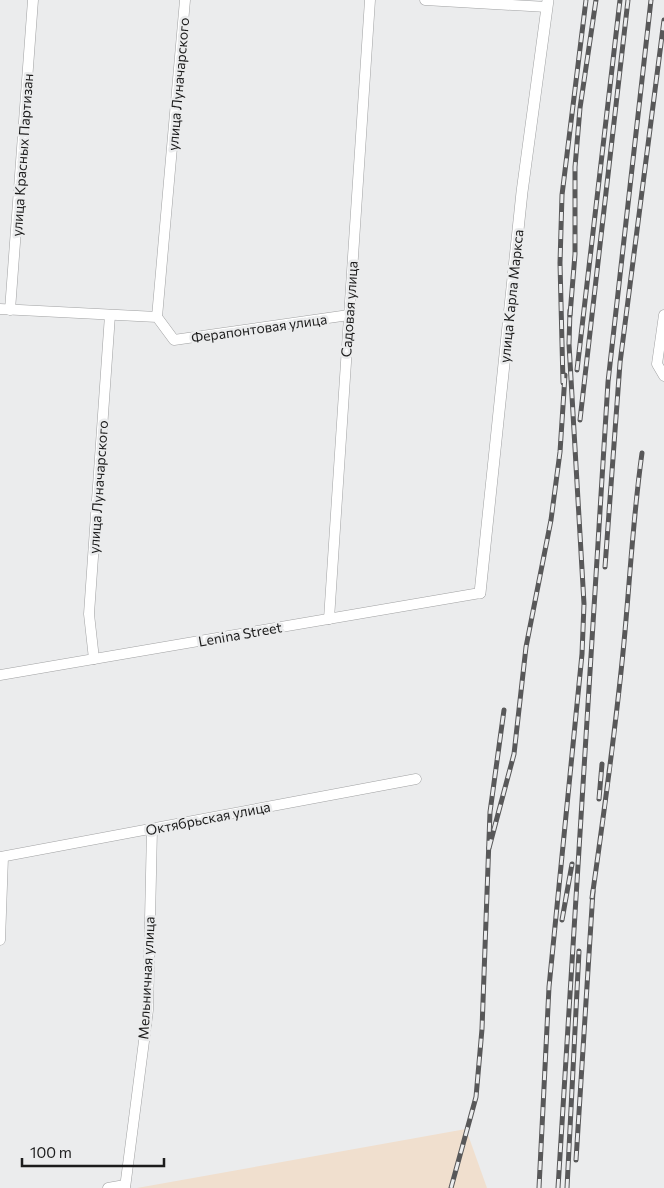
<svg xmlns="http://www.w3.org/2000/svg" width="664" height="1188" viewBox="0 0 664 1188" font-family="Commissioner,sans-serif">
  <rect width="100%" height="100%" fill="#ebeced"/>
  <path fill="#f0dfce" d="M466,1129l21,59h-350z"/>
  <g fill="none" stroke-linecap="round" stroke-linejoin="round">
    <defs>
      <g id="minor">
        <path d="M425,0l122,7"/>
        <path d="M0,309l157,8 17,23 175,-25"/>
        <path d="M10,310l23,-310"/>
        <path d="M664,315l-7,49 7,12"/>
        <path d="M157,317l28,-317"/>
        <path d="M329,619l41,-619"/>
        <path d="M94,659l-5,-45 21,-299"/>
        <path d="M0,675l480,-82"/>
        <path d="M0,857l416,-78"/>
        <path d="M0,940l3,-83"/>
        <path d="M108,1188l17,-3"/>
        <path d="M125,1188l23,-178 4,-181"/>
      </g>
      <path id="tertiary" d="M480,593l42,-401 26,-192"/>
    </defs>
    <use href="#minor" stroke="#a0a1a2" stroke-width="11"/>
    <use href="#tertiary" stroke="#a0a1a2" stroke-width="12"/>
    <use href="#minor" stroke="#fff" stroke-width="10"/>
    <use href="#tertiary" stroke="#fff" stroke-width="11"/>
    <defs>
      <g id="rail">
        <path d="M570,315l5,-61v-87l5,-59 16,-108"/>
        <path d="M577,370l43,-370"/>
        <path d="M563,383l-3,-120 2,-68 24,-195"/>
        <path d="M580,420l48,-420"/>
        <path d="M605,567l15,-204 44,-343"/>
        <path d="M599,799l3,-35"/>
        <path d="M489,848l25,-94 12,-107 25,-127 9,-68 5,-77"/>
        <path d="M592,898c12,-85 24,-170 32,-256 6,-63 9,-125 18,-189"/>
        <path d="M562,920l10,-56"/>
        <path d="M576,1160l17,-269"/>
        <path d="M451,1188l25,-91 6,-68 8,-217 14,-102"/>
        <path d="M539,1188l10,-201 33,-333 2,-50 -15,-260 1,-34"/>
        <path d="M558,1188l50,-806 43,-382"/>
        <path d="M567,1188l12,-237"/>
      </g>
    </defs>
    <use href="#rail" stroke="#585859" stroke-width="5"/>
    <use href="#rail" stroke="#ebeced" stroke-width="3" stroke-dasharray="9" stroke-linecap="butt"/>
  </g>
  <g text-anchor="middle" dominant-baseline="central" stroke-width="5" stroke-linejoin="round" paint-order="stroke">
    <g font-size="14" fill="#1c1c1c" stroke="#ebeced">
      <text transform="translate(178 84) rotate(-85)">улица Луначарского</text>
      <text transform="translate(22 155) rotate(-86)">улица Красных Партизан</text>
      <text transform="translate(511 296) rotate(-84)">улица Карла Маркса</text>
      <text transform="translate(349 309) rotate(-86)">Садовая улица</text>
      <text transform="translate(259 328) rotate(-8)">Ферапонтовая улица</text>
      <text transform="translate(98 487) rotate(-86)">улица Луначарского</text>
      <text transform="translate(240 634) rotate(-10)">Lenina Street</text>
      <text transform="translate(208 818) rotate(-11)">Октябрьская улица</text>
      <text transform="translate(146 978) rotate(-87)">Мельничная улица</text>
    </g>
  </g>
  <path d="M22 1158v8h142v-8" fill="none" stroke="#1c1c1c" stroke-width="2.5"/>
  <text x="30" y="1158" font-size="15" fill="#1c1c1c" stroke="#ebeced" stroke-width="4" paint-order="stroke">100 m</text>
</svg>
